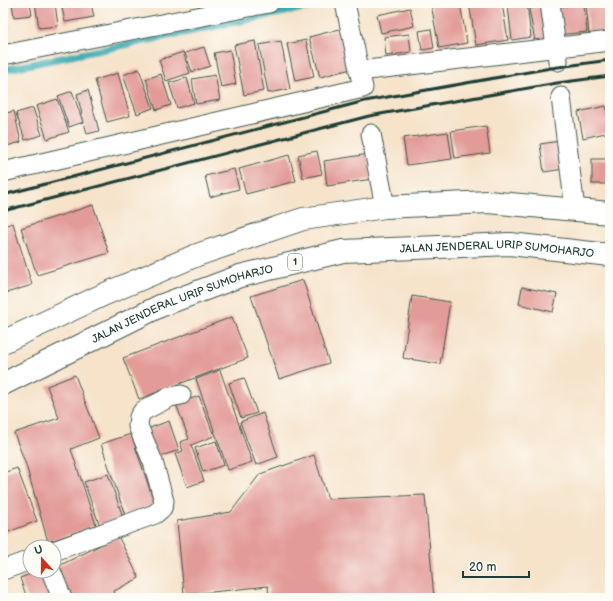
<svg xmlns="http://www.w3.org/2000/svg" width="613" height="601" viewBox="0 0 613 601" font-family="'Balsamiq Sans',sans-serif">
  <rect width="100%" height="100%" fill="#fdfcf7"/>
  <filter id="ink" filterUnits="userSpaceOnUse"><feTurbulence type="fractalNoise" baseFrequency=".025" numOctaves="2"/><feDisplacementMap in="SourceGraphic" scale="8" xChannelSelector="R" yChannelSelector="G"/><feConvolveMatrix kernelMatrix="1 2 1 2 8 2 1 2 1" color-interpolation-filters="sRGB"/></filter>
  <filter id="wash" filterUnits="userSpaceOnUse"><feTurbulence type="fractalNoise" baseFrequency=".012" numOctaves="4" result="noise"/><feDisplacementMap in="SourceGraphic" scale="16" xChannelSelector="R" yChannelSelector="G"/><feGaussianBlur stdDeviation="0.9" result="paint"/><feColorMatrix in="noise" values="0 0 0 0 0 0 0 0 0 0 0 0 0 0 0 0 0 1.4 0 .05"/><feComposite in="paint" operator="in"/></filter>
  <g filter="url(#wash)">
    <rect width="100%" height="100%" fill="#f6e3ca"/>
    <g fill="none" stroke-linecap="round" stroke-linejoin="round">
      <path stroke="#3aacb3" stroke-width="7" d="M3,70l326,-67"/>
    </g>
    <g id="blocks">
      <g fill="#e39b98">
        <path d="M12,3h18l2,12 -18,2z"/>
        <path d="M35,3h20l3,23 -19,2z"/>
        <path d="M61,3h30l3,14 -29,5z"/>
        <path d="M460,3l7,40 -28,5 -8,-44z"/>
        <path d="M469,3h33l6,37 -32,5z"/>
        <path d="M586,3h24v30l-21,2z"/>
        <path d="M527,4l4,33 -19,3 -4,-34z"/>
        <path d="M584,4l3,28 -30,3 -3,-28z"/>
        <path d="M546,6l6,32 -17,3 -6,-32z"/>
        <path d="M410,8l4,18 -33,7 -4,-18z"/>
        <path d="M3,9l4,18h-4z"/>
        <path d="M344,28l11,40 -35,9 -11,-40z"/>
        <path d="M431,29l3,19 -12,2 -3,-19z"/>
        <path d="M409,34l2,18 -25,4 -2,-19z"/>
        <path d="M306,40l8,37 -19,4 -8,-37z"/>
        <path d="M255,41l9,50 -20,4 -10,-50z"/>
        <path d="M281,41l9,48 -22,4 -9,-48z"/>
        <path d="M204,47l6,19 -18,6 -7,-19z"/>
        <path d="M230,50l6,34 -15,3 -7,-34z"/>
        <path d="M183,52l7,21 -24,8 -7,-21z"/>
        <path d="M139,69l14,39 -16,6 -14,-39z"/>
        <path d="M118,73l12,43 -23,6 -12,-42z"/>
        <path d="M161,74l10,31 -15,5 -10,-31z"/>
        <path d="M215,75l5,25 -24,4 -4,-25z"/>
        <path d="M187,78l7,25 -17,5 -8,-25z"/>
        <path d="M88,90l11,41 -12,3 -10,-40z"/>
        <path d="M72,91l11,31 -14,5 -11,-31z"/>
        <path d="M57,99l12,33 -22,7 -11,-33z"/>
        <path d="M606,106l4,26 -27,6 -5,-26z"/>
        <path d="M33,108l9,27 -17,5 -9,-27z"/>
        <path d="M14,111l7,31 -18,5v-33z"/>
        <path d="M486,126l4,27 -35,5 -4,-27z"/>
        <path d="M448,132l4,27 -45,6 -4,-27z"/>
        <path d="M560,141l4,28 -20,3 -4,-28z"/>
        <path d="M317,151l5,23 -19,4 -5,-23z"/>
        <path d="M369,154l3,25 -45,7 -3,-25z"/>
        <path d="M289,155l7,26 -50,13 -7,-25z"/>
        <rect x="592" y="159" width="17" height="25"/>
        <path d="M234,169l5,20 -29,8 -5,-21z"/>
        <path d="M93,205l16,48 -72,22 -16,-47z"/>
        <path d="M13,223l19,62 -29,9v-68z"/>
        <path d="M303,280l26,83 -50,16 -28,-83z"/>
        <path d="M522,287l35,7 -4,18 -34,-8z"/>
        <path d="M412,296l38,6 -10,62 -37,-6z"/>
        <path d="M232,317l16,41 -109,41 -16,-41z"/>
        <path d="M220,370l32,92 -24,8 -32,-91z"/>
        <path d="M75,375l24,63 -28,11 25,76 -48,17 -22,-77 -12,-32 45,-15 -12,-32z"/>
        <path d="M244,378l13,35 -16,5 -12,-35z"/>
        <path d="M199,396l15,40 -23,9 13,36 -17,6 -12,-33 8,-3 -3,-9 9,-3 -13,-35z"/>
        <path d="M263,413l15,44 -22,8 -16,-43z"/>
        <path d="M169,421l10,29 -26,9 -9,-29z"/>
        <path d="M131,434l24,71 -30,10 -24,-71z"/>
        <path d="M216,441l8,24 -21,7 -8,-24z"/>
        <path d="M314,455l14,44 97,-4 9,103h-165l-1,-12 -84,9 -7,-74 54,-9 29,-38z"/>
        <path d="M17,468l20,53 -34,13v-61z"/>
        <path d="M108,474l16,46 -23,9 -17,-47z"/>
        <path d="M118,536l21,42 -25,13 3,7h-47l-15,-30z"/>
        <path d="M38,571h9l11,27h-31l-7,-20z"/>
      </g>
    </g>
  </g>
  <g filter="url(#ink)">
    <use href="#blocks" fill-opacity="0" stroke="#3f564a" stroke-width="1"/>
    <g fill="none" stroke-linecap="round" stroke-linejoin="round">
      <defs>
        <g id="minor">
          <path d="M550,3l8,58"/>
          <path d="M3,55l266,-52"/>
          <path d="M359,71l251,-30"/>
          <path d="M561,97l14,112"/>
          <path d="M371,134l14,73"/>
          <path d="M3,172l360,-84 -18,-85"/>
          <path d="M54,551l101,-37 7,-6 2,-7 -11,-39 -15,-36 1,-9 4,-6 27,-14 11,-2"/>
          <path d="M3,570l27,-10"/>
          <path d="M51,571l11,27"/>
        </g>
        <g id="trunk">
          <path d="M3,342l102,-48 92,-39 106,-36 82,-12 103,-5 122,11"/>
          <path id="s1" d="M3,384l157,-78 80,-30 103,-25 167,-7 100,11"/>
        </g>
      </defs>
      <use href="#minor" stroke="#3f564a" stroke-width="21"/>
      <use href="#trunk" stroke="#3f564a" stroke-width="24"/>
      <use href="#minor" stroke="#fff" stroke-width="19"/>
      <use href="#trunk" stroke="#fff" stroke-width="22"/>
      <g stroke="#1f3d34" stroke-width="3">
        <path d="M3,195l362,-94 186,-33 59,-8"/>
        <path d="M3,211l366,-95 188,-33 53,-7"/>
      </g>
    </g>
  </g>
  <g text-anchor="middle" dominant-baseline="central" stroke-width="3" stroke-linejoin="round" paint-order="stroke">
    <rect fill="#fdfcf7" stroke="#62766e" stroke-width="1" x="288" y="254" width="14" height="16" rx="3"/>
    <g font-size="10" font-weight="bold" fill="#1f3d34">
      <text x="295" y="262">1</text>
    </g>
    <g font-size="11" fill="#1f3d34" stroke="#fdfcf7">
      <text stroke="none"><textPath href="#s1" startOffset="521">JALAN JENDERAL URIP SUMOHARJO</textPath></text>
      <text stroke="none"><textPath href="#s1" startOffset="197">JALAN JENDERAL URIP SUMOHARJO</textPath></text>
    </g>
  </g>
  <rect width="613" height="601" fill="none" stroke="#fdfcf7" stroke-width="16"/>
  <g transform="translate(42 559) rotate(339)"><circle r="19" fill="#fdfcf7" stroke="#a4b0a9"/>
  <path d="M0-3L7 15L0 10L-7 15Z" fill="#c8321e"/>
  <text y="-6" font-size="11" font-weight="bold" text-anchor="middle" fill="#1f3d34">U</text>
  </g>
  <path d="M463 571v6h66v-6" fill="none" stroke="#1f3d34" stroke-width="2"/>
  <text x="469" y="571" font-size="12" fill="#1f3d34" stroke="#fdfcf7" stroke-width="3" paint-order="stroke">20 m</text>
</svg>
